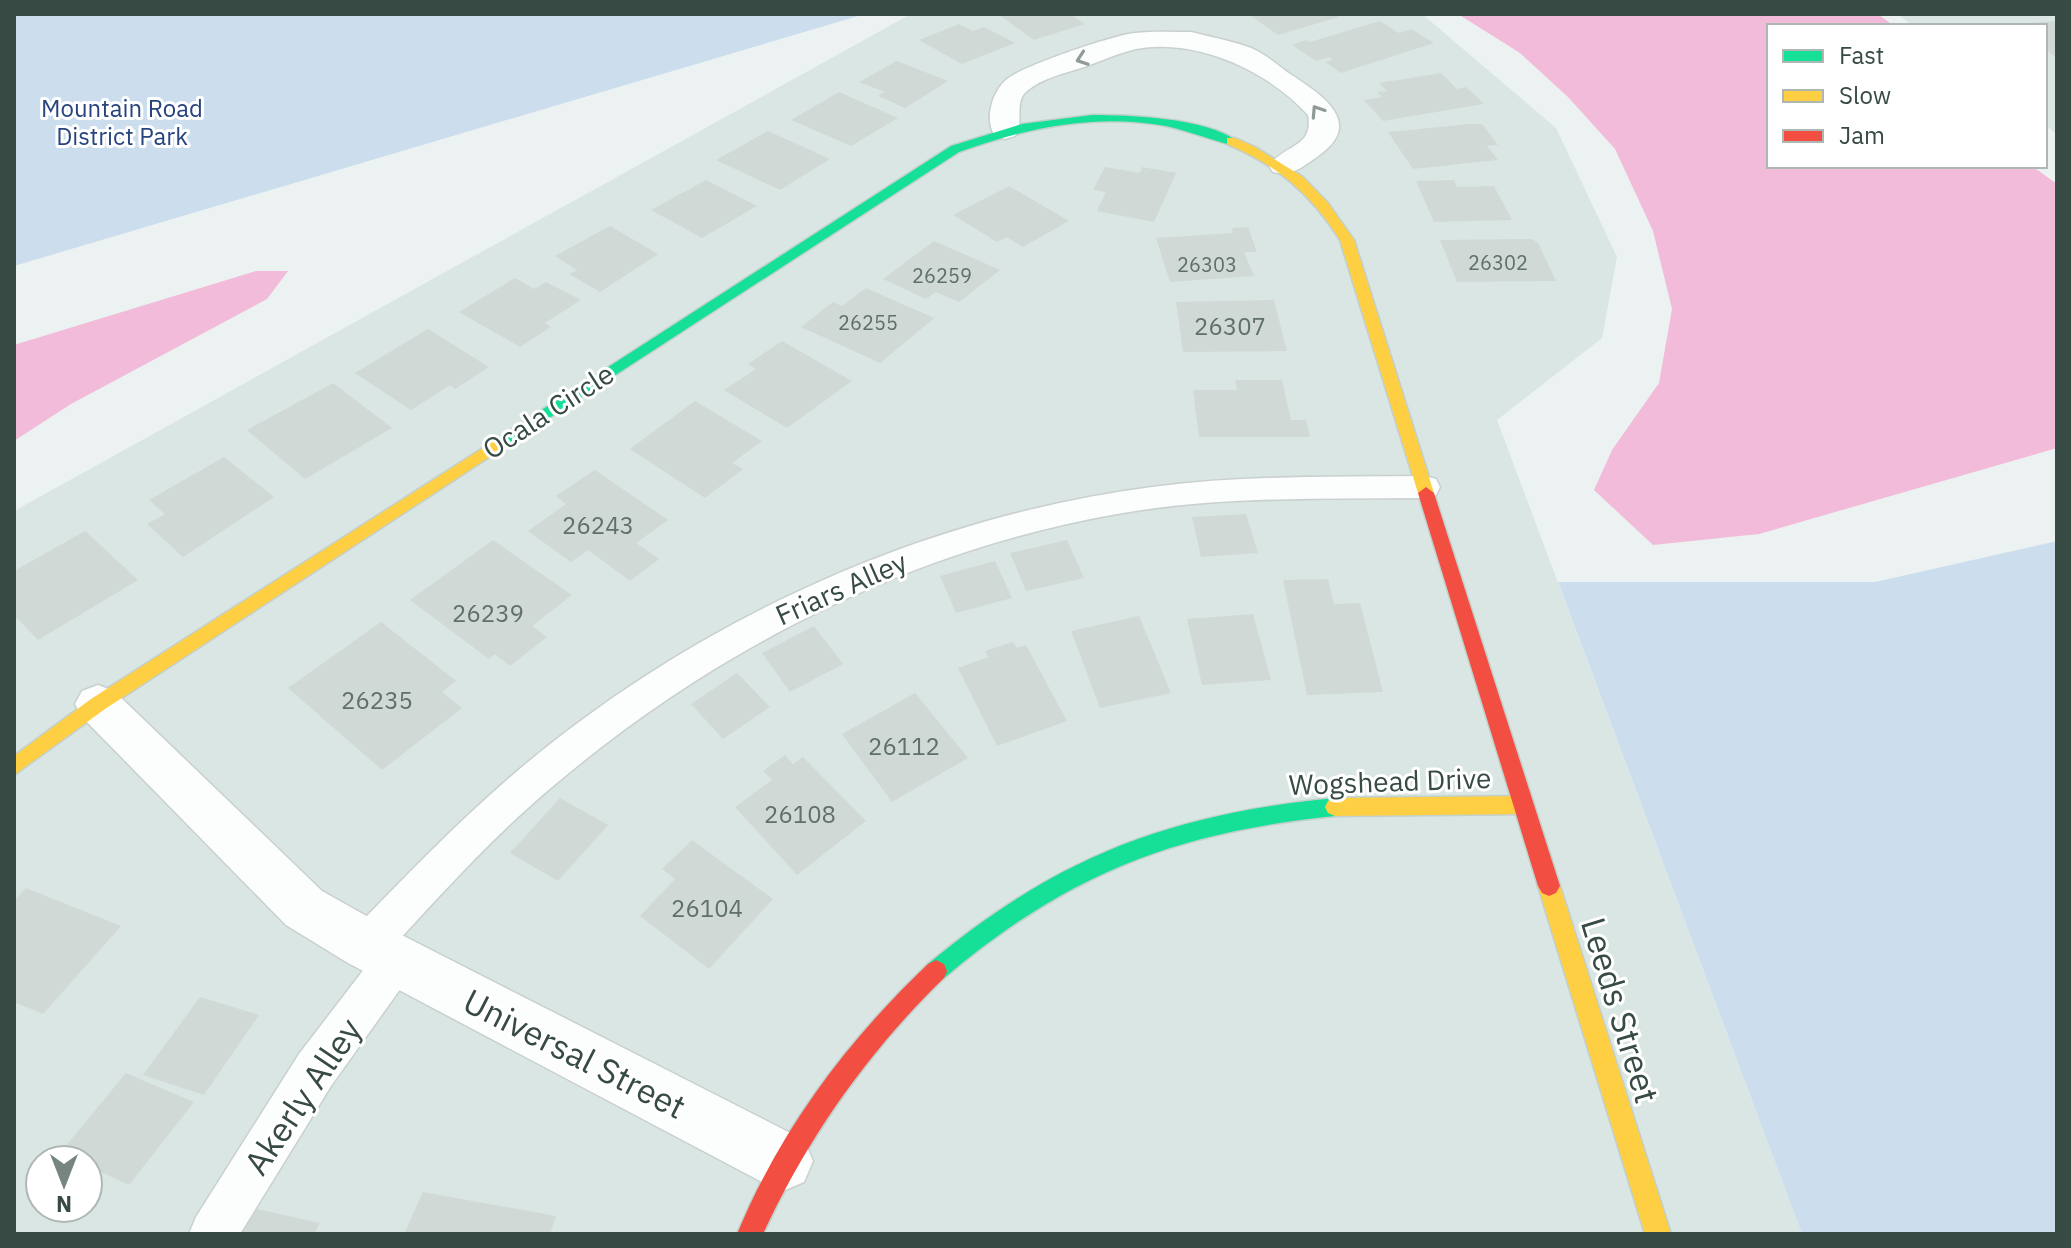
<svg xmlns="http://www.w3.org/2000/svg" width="2071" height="1248" viewBox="0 0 2071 1248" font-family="'IBM Plex Sans',sans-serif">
  <rect width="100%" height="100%" fill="#ecf2f1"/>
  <g fill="#d9e6e3" fill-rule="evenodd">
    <path d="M911,14h511l134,114 61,129 -15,81 -105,82 305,814h-1788v-723zM40,1160h48v48h-48z"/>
    <path d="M1897,14h160v121l-12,-11v-98h-131z"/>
  </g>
  <g fill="#ccdeee">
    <path d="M14,14h851l-851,252z"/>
    <path d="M2057,541v693h-255l-244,-652h317z"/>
  </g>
  <g fill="#f2bbd9">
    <path d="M1458,14h420l16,12h-125v140h263l25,18v264l-298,86 -106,11 -59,-55 18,-40 47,-67 13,-74 -19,-78 -38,-82 -47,-52 -48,-44z"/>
    <path d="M256,271h32l-21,28 -196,105 -57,37v-96z"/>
  </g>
  <g fill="#d1d9d7">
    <path d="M998,14h72l15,10 -51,16z"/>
    <path d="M1248,14h87l4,3 -61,18z"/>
    <path d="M1380,21l19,12 12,-4 23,14 -93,30 -16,-11 8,-2 -4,-3 -13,4 -24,-16 14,-5 4,2z"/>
    <path d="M2057,21v37l-12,-9v-23l-24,-2z"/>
    <path d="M959,24l14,7 11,-4 31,16 -53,21 -43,-24z"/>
    <path d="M897,61l51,20 -43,27 -27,-12 7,-4 -26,-10z"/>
    <path d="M1441,73l16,16 9,-2 18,17 -101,17 -19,-21 18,-3 -5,-5 10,-1 -8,-8z"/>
    <path d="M839,92l59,26 -47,28 -60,-26z"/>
    <path d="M1470,124h12l16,21 -11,1 11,14 -85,9 -25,-37z"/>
    <path d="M768,131l62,28 -50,31 -64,-30z"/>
    <path d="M1105,167l35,6 2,-6 34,6 -22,49 -57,-11 9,-19 -13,-2z"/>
    <path d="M706,180l51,26 -55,32 -51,-28z"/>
    <path d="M1454,180l3,7 37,-1 18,34 -78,2 -18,-41z"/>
    <path d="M1009,186l60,35 -46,26 -16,-10 -10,5 -44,-27z"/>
    <path d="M610,226l48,28 -58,38 -31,-18 8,-4 -22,-14z"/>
    <path d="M1248,227l9,25h-13l10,24 -84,6 -14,-44 77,-5 -1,-5z"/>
    <path d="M1532,239l6,4 18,38 -99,1 -17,-42z"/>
    <path d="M934,241l66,29 -41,32 -23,-10 -10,7 -43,-20z"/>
    <path d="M515,278l19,11 12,-7 35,18 -36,23 6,4 -31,20 -61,-35z"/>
    <path d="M866,288l68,30 -54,45 -79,-36 32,-25 9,4z"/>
    <path d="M1274,300l13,51 -104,1 -7,-50z"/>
    <path d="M428,329l61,38 -34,22 -5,-4 -39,25 -56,-37z"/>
    <path d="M782,341l70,40 -65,47 -63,-38 32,-21 -8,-5z"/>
    <path d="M1235,380h47l9,40h15l4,17h-111l-6,-47h44z"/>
    <path d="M333,383l59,45 -87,51 -58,-49z"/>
    <path d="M695,401l67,40 -30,22 11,6 -38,29 -75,-49z"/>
    <path d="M224,457l50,40 -91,60 -36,-33 18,-10 -16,-14z"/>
    <path d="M595,470l73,50 -32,23 23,16 -29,22 -42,-31 -17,12 -43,-31 38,-27 -10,-8z"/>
    <path d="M1246,514l12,39 -57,4 -9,-40z"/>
    <path d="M85,531l53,49 -100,60 -24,-25v-44z"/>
    <path d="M493,540l79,55 -40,31 15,11 -37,29 -15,-12 -6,5 -79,-59z"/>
    <path d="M1067,540l17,38 -58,13 -16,-38z"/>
    <path d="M995,561l17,37 -56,15 -16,-37z"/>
    <path d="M1328,579l6,25 26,-1 23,89 -76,3 -24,-115z"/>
    <path d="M1253,614l18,66 -69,5 -15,-66z"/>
    <path d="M1139,616l32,77 -71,15 -29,-77z"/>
    <path d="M381,622l75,59 -14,11 20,16 -80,62 -94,-82z"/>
    <path d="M814,626l29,38 -53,28 -28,-39z"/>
    <path d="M1013,642l4,6 9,-3 41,76 -70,25 -39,-78 30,-11 -3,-6z"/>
    <path d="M737,673l33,34 -47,32 -32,-35z"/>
    <path d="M915,693l53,65 -76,44 -50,-68z"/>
    <path d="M785,755l8,9 10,-7 63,64 -69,54 -62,-68 37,-27 -9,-9z"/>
    <path d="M560,798l48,27 -50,56 -48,-28z"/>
    <path d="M692,840l81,59 -64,70 -69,-53 35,-37 -13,-10z"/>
    <path d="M26,888l95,38 -78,88 -29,-12v-101z"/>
    <path d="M200,997l59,18 -55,80 -61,-20z"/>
    <path d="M126,1073l68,29 -65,83 -41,-19v-6h-13l-15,-7z"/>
    <path d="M423,1192l133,24 -6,18h-146z"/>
    <path d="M244,1206l76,17 -6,11h-85z"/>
  </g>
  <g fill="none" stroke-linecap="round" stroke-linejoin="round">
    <defs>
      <path id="lane" d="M1425,476l11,3 4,8 -4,8 -11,3c-102,1 -207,-2 -308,16 -210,37 -403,136 -565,273 -56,47 -105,101 -154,154l13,5 6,14 -6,14 -80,112 -91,148h-51l7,-17 103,-163 69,-90 -16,-5 -6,-14 6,-14c55,-56 110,-114 170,-164 178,-149 401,-250 630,-280 90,-12 182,-10 273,-11z"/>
      <g id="street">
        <path d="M1191,32c20,5 41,9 60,16 13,5 25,16 36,24 32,21 81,50 30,85 -15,10 -25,20 -44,15l-4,-6c15,-22 45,-18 39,-51 -40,-44 -111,-77 -172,-66 -17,4 -35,12 -52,18 -18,6 -42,11 -57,24 -14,11 -2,32 -12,45l-10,3 -10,-3c-11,-16 -3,-44 11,-56 13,-13 108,-45 129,-47 18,-2 38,-1 56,-1z"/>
        <path d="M98,685l16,6 208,200 64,36 418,213 9,21 -9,21 -21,9 -21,-9 -414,-219 -62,-38 -204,-208 -7,-13 7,-13z"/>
      </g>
      <g id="fast">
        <path d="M1092,115c39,0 114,3 145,26l-6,4c-22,-6 -43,-14 -65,-19 -70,-13 -141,2 -207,26l-456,296 -6,1 -8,-5 462,-298 71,-22z"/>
        <path d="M1335,798l7,3 3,6 -3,6 -7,3c-160,16 -268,58 -391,162l-8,4 -8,-4 -3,-7 3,-7c128,-107 242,-150 407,-166z"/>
      </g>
      <g id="slow">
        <path d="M1227,138h8l20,9 48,30 25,26 26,37 80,253 -2,4h-12l-2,-4 -78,-253c-29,-46 -63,-75 -113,-96z"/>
        <path d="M497,439l8,5 -2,4 -398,261 -91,66v-19l77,-57z"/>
        <path d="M1524,796l7,3 3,6 -3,6 -7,3 -189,2 -7,-3 -3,-6 3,-6 7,-3z"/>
        <path d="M1549,876l7,3 4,7 111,348h-26l-107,-348 4,-7z"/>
      </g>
      <g id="jam">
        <path d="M1426,487l8,6 126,393 -4,7 -7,3 -7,-3 -4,-7 -120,-393z"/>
        <path d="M936,960l8,4 3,7 -3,7c-77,75 -136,159 -181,256h-26c43,-104 110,-193 191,-270z"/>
      </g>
    </defs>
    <use href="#lane" stroke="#c9d0cf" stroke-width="3"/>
    <use href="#street" stroke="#c9d0cf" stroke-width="3"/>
    <use href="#fast" stroke="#c2d0cd" stroke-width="3"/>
    <use href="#slow" stroke="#c2d0cd" stroke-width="3"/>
    <use href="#jam" stroke="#c2d0cd" stroke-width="3"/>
    <use href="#lane" fill="#fcfdfd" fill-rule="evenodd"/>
    <use href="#street" fill="#fcfdfd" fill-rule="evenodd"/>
    <use href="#fast" fill="#16e098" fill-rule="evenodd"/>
    <use href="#slow" fill="#ffcf43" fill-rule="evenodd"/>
    <use href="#jam" fill="#f24e42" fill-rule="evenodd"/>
  </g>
  <defs><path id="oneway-chevron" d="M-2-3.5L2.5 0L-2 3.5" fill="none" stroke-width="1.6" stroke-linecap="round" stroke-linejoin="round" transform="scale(2)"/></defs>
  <g stroke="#909b97">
    <use href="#oneway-chevron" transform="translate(1082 59) rotate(161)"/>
    <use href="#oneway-chevron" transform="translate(1317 111) rotate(-123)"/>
  </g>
  <g text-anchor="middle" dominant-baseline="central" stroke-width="6" stroke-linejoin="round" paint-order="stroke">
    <g font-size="20" fill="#5f6f6a">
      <text x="1498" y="262">26302</text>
      <text x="1207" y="264">26303</text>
      <text x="942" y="275">26259</text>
      <text x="868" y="322">26255</text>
    </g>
    <g font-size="24" fill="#27447f" stroke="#fff">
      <text x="122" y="108">Mountain Road<tspan x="122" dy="28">District Park</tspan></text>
    </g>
    <g font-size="24" fill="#5f6f6a">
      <text x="1230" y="326">26307</text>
      <text x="598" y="525">26243</text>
      <text x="488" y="613">26239</text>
      <text x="377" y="700">26235</text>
      <text x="904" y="746">26112</text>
      <text x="800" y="814">26108</text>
      <text x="707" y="908">26104</text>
    </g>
    <g font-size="28" fill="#374a43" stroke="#fff">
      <text transform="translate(548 411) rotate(-33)">Ocala Circle</text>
      <text transform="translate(841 588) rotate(-24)">Friars Alley</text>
      <text transform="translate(1390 781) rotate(-2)">Wogshead Drive</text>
    </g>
    <g font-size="34" fill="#374a43" stroke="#fff">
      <text transform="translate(1621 1010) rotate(73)">Leeds Street</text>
      <text transform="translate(575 1053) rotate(27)">Universal Street</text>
      <text transform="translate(302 1096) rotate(-56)">Akerly Alley</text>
    </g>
  </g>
  <rect width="2071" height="1248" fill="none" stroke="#374a43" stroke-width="32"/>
  <rect x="1767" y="24" width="280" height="144" fill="#ffffff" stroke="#afb7b4" stroke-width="2"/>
  <rect x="1783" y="50" width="40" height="12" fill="#16e098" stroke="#afb7b4" stroke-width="2"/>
  <text x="1839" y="64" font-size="24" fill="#374a43">Fast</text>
  <rect x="1783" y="90" width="40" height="12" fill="#ffcf43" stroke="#afb7b4" stroke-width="2"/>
  <text x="1839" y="104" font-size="24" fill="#374a43">Slow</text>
  <rect x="1783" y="130" width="40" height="12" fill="#f24e42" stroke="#afb7b4" stroke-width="2"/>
  <text x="1839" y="144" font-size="24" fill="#374a43">Jam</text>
  <g transform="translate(64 1184) rotate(180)"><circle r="38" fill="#ffffff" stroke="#afb7b4" stroke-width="2"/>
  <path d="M0-6L14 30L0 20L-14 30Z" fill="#768580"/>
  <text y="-12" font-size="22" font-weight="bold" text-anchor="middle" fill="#374a43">N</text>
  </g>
</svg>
